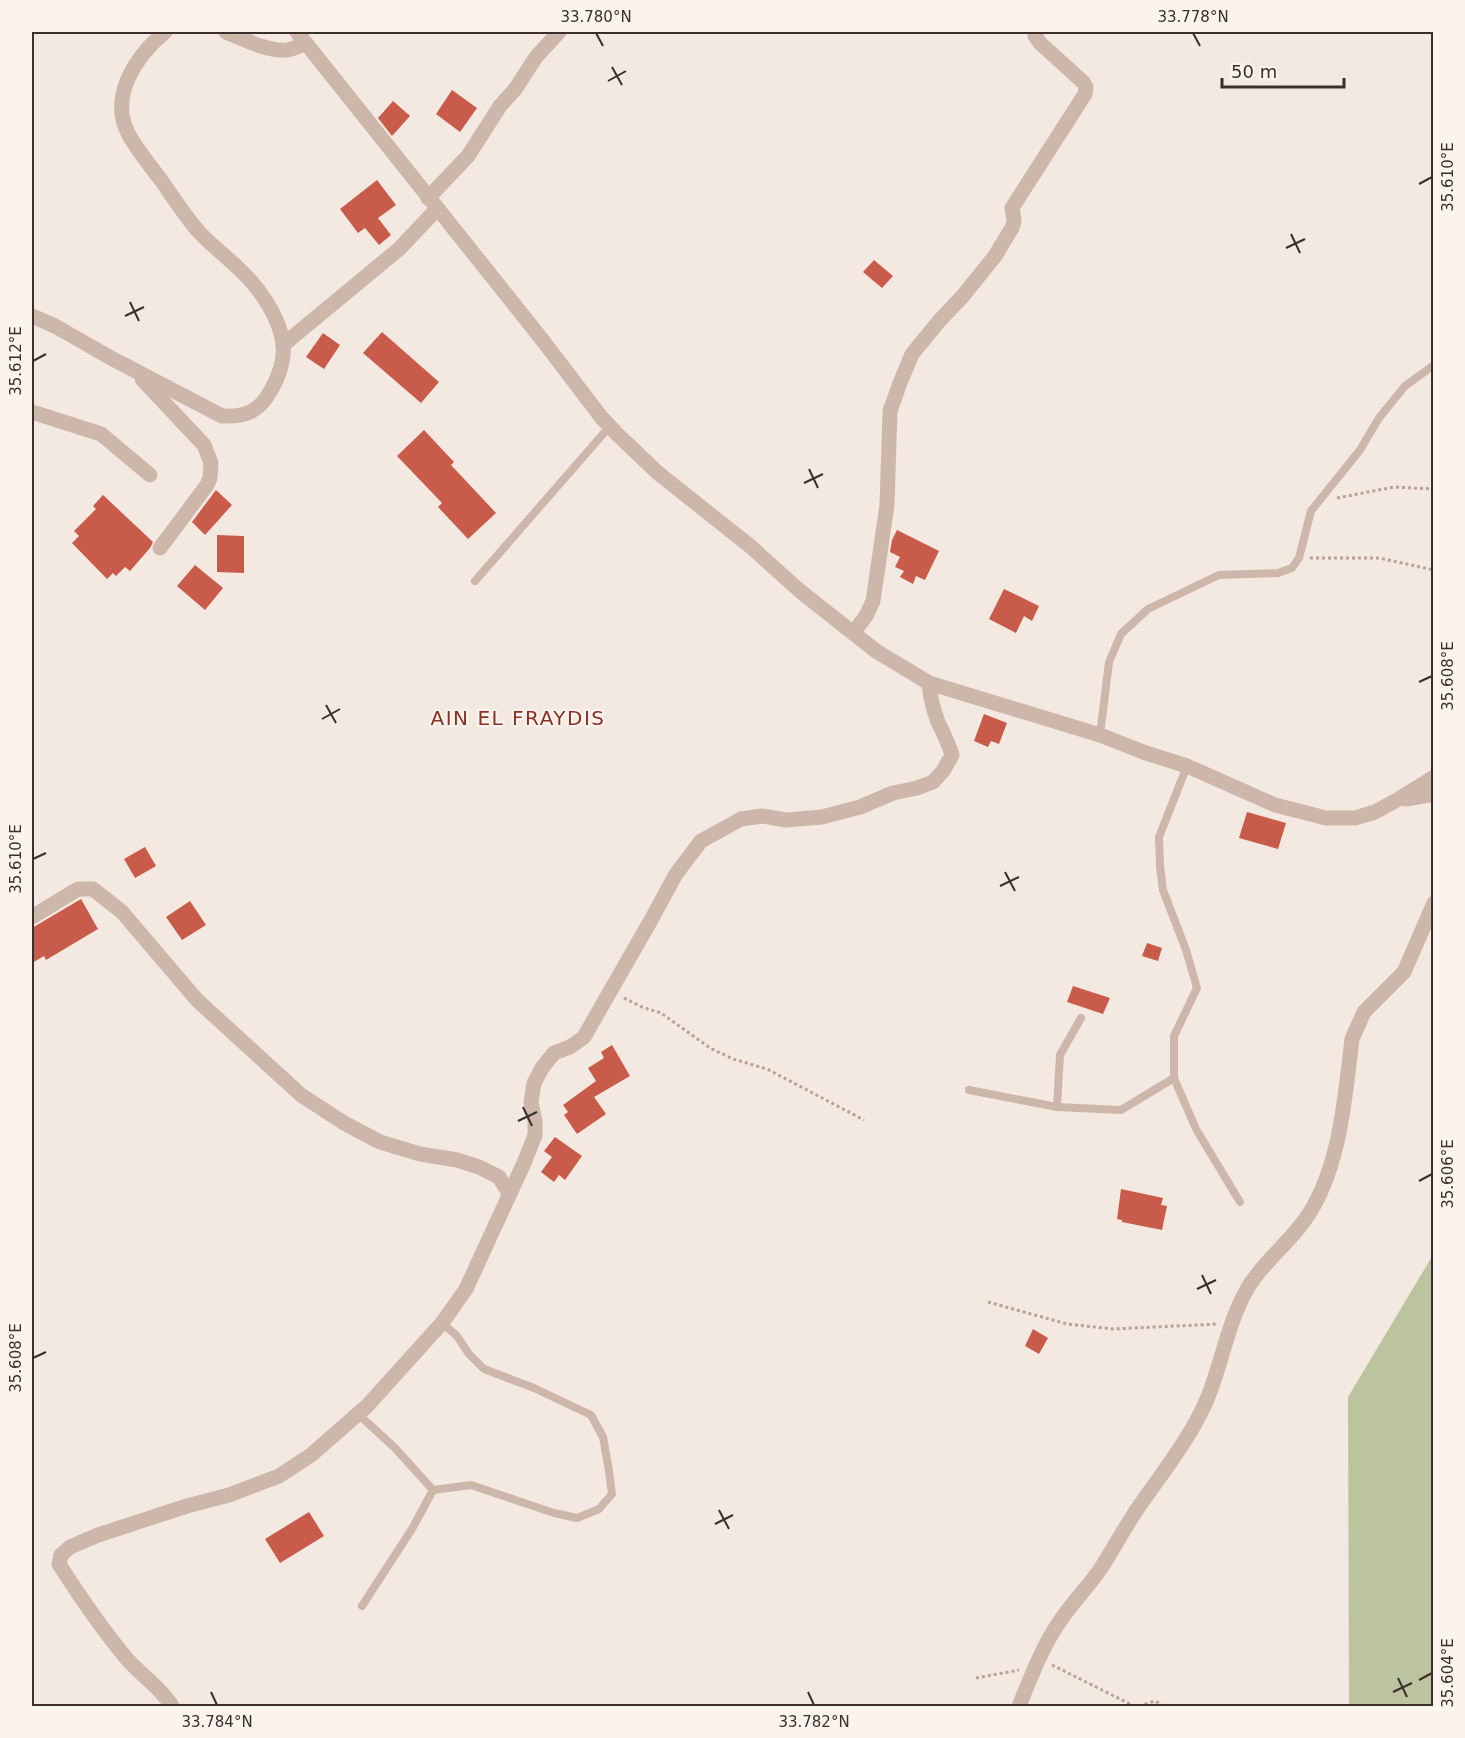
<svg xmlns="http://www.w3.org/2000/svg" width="1465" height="1738" viewBox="0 0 1465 1738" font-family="'DejaVu Sans',sans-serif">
  <rect width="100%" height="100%" fill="#f4e9e1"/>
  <path fill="#bcc49f" d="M1433,1255v451h-84l-1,-309z"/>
  <g fill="#c95b4a">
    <path d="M452,90l25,18 -17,24 -24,-18z"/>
    <path d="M393,101l17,15 -18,20 -14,-18z"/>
    <path d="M377,180l19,25 -18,13 13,17 -12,10 -14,-17 -7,5 -18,-24z"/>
    <path d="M874,260l19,16 -11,12 -19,-16z"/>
    <path d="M382,332l57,50 -18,21 -58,-50z"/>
    <path d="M323,333l17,12 -16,24 -18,-12z"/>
    <path d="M424,430l30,32 -3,3 45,48 -28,26 -30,-32 4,-4 -45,-47z"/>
    <path d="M216,490l16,15 -27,30 -13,-13z"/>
    <path d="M103,495l50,47 -3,6 -20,23 -5,-4 -9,9 -3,-3 -6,6 -35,-36 7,-7 -5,-5 22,-22 -3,-3z"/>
    <path d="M897,530l42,21 -14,29 -9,-4 -3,8 -13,-7 4,-6 -9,-4 5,-10 -10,-5 2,-12z"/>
    <path d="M217,535l27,1v37l-27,-1z"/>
    <path d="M195,565l28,23 -18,22 -28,-24z"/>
    <path d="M1004,589l35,17 -7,15 -8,-5 -8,17 -27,-14z"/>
    <path d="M984,714l23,9 -8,21 -8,-3 -3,6 -14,-6z"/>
    <path d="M1247,812l39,11 -8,26 -39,-11z"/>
    <path d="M145,847l11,19 -21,12 -11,-19z"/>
    <path d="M81,899l17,30 -52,31 -2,-4 -12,7v-35z"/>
    <path d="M190,901l16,24 -24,15 -16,-23z"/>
    <path d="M1147,943l15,5 -4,13 -16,-5z"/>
    <path d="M1073,986l37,12 -7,16 -36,-12z"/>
    <path d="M612,1045l18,31 -36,21 12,17 -29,20 -13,-19 4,-3 -5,-7 33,-24 -8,-13 16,-10 -3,-6z"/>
    <path d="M555,1137l27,19 -17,24 -6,-5 -5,7 -13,-10 11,-15 -8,-6z"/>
    <path d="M1121,1189l42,9 -2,7 6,1 -5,24 -40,-8v-2l-5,-1z"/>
    <path d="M1033,1329l15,9 -9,16 -14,-8z"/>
    <path d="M309,1512l15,24 -44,27 -15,-24z"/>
  </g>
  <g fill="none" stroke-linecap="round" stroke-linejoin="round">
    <g stroke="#b9a195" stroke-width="3" stroke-dasharray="3 3" stroke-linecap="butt">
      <path d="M1337,498l57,-11 40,2"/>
      <path d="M1310,558h69l55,12"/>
      <path d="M624,998l18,9 19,6 49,35 23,11 34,10 97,51"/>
      <path d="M988,1302l79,22 46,5 105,-5"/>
      <path d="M1052,1665l82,41"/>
      <path d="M976,1678l43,-8"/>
      <path d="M1139,1706l16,-5 9,5"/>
    </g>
    <g stroke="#cdb7ab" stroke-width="8">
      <path d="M475,581l135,-155"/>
      <path d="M1100,735l9,-73 12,-28 27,-25 71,-34 59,-2 14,-5 7,-10 12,-47 49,-61 19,-32 26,-32 29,-21"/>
      <path d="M1187,766l-28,71 1,29 3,24 23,60 11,38 -23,48v42l22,51 44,73"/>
      <path d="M1081,1018l-21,37 -3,52 64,3 53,-32"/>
      <path d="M969,1090l88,17"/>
      <path d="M358,1414l37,34 38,42 -21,39 -50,77"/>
      <path d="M433,1490l38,-5 83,28 23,5 22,-9 13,-15 -3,-23 -6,-34 -12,-22 -57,-27 -50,-19 -15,-15 -12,-18 -15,-13"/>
    </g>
    <g stroke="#cdb7ab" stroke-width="15">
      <path d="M226,32c17,7 42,20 61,18 6,-1 12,-4 18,-6"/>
      <path d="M297,32l247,310 57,75 16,17 41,39 92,73 50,45 76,60 53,32 171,52 46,18 41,13 88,39 51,13h29l20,-6 22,-12 37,-23"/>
      <path d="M428,198l40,-42 32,-50 16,-18 20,-31 23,-25"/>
      <path d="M32,316l23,10 56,32 111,58c24,1 37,-4 49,-26 8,-13 14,-32 12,-47 -4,-27 -24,-56 -44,-74 -13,-13 -28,-24 -40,-37 -14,-16 -26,-35 -38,-52 -11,-14 -23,-29 -32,-45 -21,-38 7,-79 36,-103"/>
      <path d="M283,345l116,-96 38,-40"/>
      <path d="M142,379l62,66 7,18 -1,15 -3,7 -47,63"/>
      <path d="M32,412l69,22 49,41"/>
      <path d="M853,633l13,-17 7,-15 14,-96 3,-94 10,-28 12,-29 28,-34 22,-23 33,-41 17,-28 2,-7 -2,-13 73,-114 1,-7 -3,-5 -43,-39 -5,-7 1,-4"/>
      <path d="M1406,799l23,-4 5,1"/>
      <path d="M32,917l46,-28h15l29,23 75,88 104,95 43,28 36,19 40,12 37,6 22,7 20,10 10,16"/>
      <path d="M172,1706c-11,-18 -31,-31 -45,-47 -25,-30 -47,-62 -68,-95l2,-9 9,-8 28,-12 89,-29 42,-11 50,-19 32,-21 56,-49 75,-83 24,-34 58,-126 11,-28v-14l-4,-19 3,-19 8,-15 12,-15 16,-6 14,-10 67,-117 25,-46 25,-33 40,-22 21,-3 24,4 36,-3 38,-10 33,-14 24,-5 16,-6 10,-11 9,-16c-4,-13 -8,-21 -14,-33 -5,-13 -8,-26 -9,-39"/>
      <path d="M1019,1706c12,-29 23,-59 41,-85 12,-18 27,-33 39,-50 15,-22 26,-45 41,-66 20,-29 42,-56 58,-87 22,-40 26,-87 48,-127 15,-27 40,-45 58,-70 36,-49 41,-124 48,-182l12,-27 40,-40 30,-69"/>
    </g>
  </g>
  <path fill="none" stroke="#3b2e2b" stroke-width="2" d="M596,33l7,13M1193,33l7,13M612,67l10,18M608,81l18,-10M1419,184l13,-7M1291,234l9,19M1286,248l19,-9M130,302l9,19M125,316l19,-9M33,361l13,-7M809,469l9,19M804,483l19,-9M1419,682l13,-6M326,705l10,18M322,719l18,-10M33,859l13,-6M1005,872l10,19M1000,886l19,-9M523,1107l9,19M518,1121l19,-9M1419,1181l13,-7M1202,1275l9,19M1197,1289l19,-9M33,1358l13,-6M719,1510l10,19M715,1524l18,-9M1398,1678l9,19M1419,1680l13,-7M211,1692l6,13M808,1692l6,13M1393,1692l19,-9"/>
  <g text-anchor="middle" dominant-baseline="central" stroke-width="4.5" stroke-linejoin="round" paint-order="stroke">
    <g font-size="20" letter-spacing="1.5" fill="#8c3021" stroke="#fbf3ee">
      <text x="518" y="718">AIN EL FRAYDIS</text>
    </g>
  </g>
  <rect width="1465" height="1738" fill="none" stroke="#fbf3ee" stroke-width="66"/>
  <path d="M1222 78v9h122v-9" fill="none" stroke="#3b2e2b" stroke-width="3"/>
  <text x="1231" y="78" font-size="18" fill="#3b2e2b" stroke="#fbf3ee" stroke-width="4.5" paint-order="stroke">50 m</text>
  <rect x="33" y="33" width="1399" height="1672" fill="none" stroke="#3b2e2b" stroke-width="2"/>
  <g font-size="15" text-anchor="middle" fill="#3b2e2b">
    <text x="596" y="22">33.780°N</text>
    <text x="1193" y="22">33.778°N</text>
    <text transform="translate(1448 177) rotate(-90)" y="5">35.610°E</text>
    <text transform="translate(16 361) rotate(-90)" y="5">35.612°E</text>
    <text transform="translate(1448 676) rotate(-90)" y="5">35.608°E</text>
    <text transform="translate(16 859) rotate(-90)" y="5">35.610°E</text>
    <text transform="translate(1448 1174) rotate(-90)" y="5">35.606°E</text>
    <text transform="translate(16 1358) rotate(-90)" y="5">35.608°E</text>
    <text transform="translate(1448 1673) rotate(-90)" y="5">35.604°E</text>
    <text x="217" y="1727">33.784°N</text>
    <text x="814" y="1727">33.782°N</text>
  </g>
</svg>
